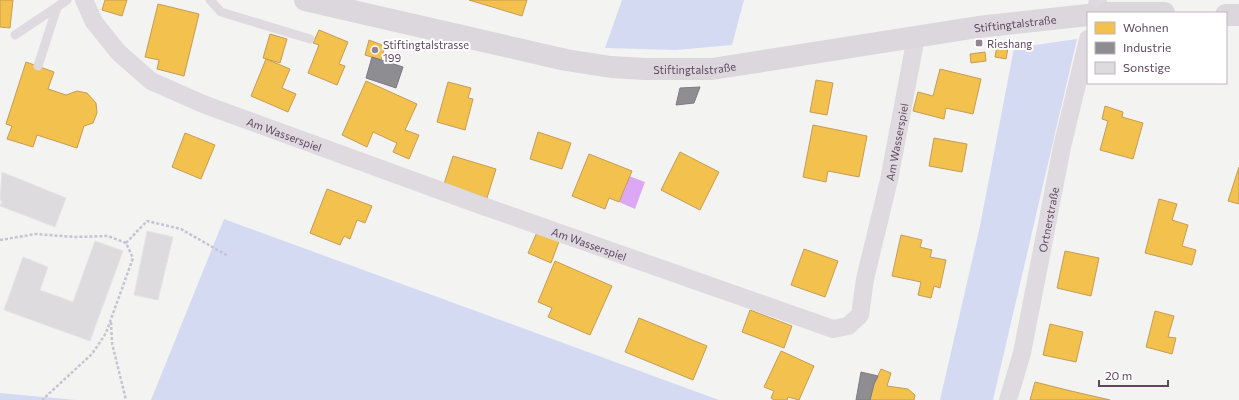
<svg xmlns="http://www.w3.org/2000/svg" width="1239" height="400" viewBox="0 0 1239 400" font-family="Commissioner,sans-serif">
  <rect width="100%" height="100%" fill="#f3f3f2"/>
  <g fill="#d5daf3">
    <path d="M622,0h122l-12,45 -56,5 -71,-2z"/>
    <path d="M1077,39l-84,361h-53l40,-174 34,-178z"/>
    <path d="M224,219l495,181h-568z"/>
    <path d="M0,393l76,7h-76z"/>
  </g>
  <path fill="#dca7f5" d="M629,176l16,6 -10,27 -16,-7z"/>
  <g fill="#f2c14e" stroke="#c69c54">
    <path d="M0,0h13l-3,28 -10,-1z"/>
    <path d="M105,0h22l-5,16 -20,-6z"/>
    <path d="M469,0h58l-5,16z"/>
    <path d="M158,4l41,10 -15,62 -27,-7 2,-9 -14,-3z"/>
    <path d="M319,30l29,12 -9,22 6,2 -8,19 -29,-12 11,-28 -6,-2z"/>
    <path d="M270,34l17,5 -7,24 -17,-5z"/>
    <path d="M369,40l16,6 -4,14 -16,-5z"/>
    <path d="M997,46l11,2 -2,11 -11,-2z"/>
    <path d="M985,52l1,9 -15,2 -1,-9z"/>
    <path d="M266,59l24,10 -8,19 14,6 -8,18 -37,-16z"/>
    <path d="M26,62l28,10 -6,17 18,6 11,-4 10,2 9,10 1,10 -4,10 -9,3 -7,22 -40,-13 -4,12 -26,-8 5,-13 -6,-2z"/>
    <path d="M940,69l41,10 -8,35 -27,-6 -2,11 -31,-8 5,-19 15,4z"/>
    <path d="M816,80l17,3 -6,32 -17,-3z"/>
    <path d="M366,81l51,23 -12,26 14,5 -10,24 -16,-7 4,-9 -24,-11 -6,15 -25,-12z"/>
    <path d="M448,82l23,6 -3,10 5,1 -8,31 -28,-8z"/>
    <path d="M1105,106l18,6 -1,5 21,6 -10,36 -33,-9 8,-29 -6,-2z"/>
    <path d="M813,125l54,11 -8,41 -31,-6 -2,11 -23,-5z"/>
    <path d="M538,132l33,11 -9,26 -32,-10z"/>
    <path d="M185,133l30,12 -14,34 -29,-12z"/>
    <path d="M934,138l33,6 -5,28 -33,-6z"/>
    <path d="M680,152l39,20 -19,38 -39,-20z"/>
    <path d="M589,154l43,17 -13,31 -10,-4 -4,11 -33,-13z"/>
    <path d="M453,156l43,13 -9,29 -43,-14z"/>
    <path d="M1239,167v37l-11,-3z"/>
    <path d="M327,189l45,17 -7,17 -8,-3 -7,19 -6,-3 -4,9 -30,-12z"/>
    <path d="M1159,199l18,5 -5,16 16,5 -6,21 14,4 -4,15 -47,-12z"/>
    <path d="M538,230l22,9 -9,24 -23,-10z"/>
    <path d="M901,235l21,5 -2,7 12,3 -2,7 16,3 -6,28 -6,-2 -3,12 -13,-3 3,-13 -29,-6z"/>
    <path d="M804,249l34,12 -13,36 -34,-12z"/>
    <path d="M1065,251l34,7 -8,38 -34,-8z"/>
    <path d="M555,261l57,25 -22,49 -42,-18 4,-9 -14,-6z"/>
    <path d="M750,310l42,16 -8,22 -42,-16z"/>
    <path d="M1155,311l19,5 -6,21 8,1 -4,16 -26,-7z"/>
    <path d="M639,318l68,28 -14,34 -68,-28z"/>
    <path d="M1050,324l33,8 -7,30 -33,-7z"/>
    <path d="M781,351l33,15 -15,34 -11,-3 -1,3h-13l-3,-2 3,-7 -10,-4z"/>
    <path d="M881,369l10,4 -4,13 21,3 7,6 -1,5h-44l4,-16z"/>
    <path d="M1035,382l36,9 39,9h-80z"/>
  </g>
  <g fill="#8d8d92" stroke="#807883">
    <path d="M372,57l31,10 -7,21 -30,-10z"/>
    <path d="M700,87l-6,16 -18,2 4,-17z"/>
    <path d="M861,372l17,4 -4,8 -4,16h-14z"/>
  </g>
  <g fill="#dedbde" stroke="#e5e4e5">
    <path d="M2,172l64,26 -11,29 -55,-21 2,-5 -2,-1z"/>
    <path d="M147,231l26,6 -15,63 -24,-5z"/>
    <path d="M95,241l28,10 -33,90 -86,-31 19,-53 25,10 -8,23 33,12z"/>
  </g>
  <g fill="none" stroke-linecap="round" stroke-linejoin="round">
    <g stroke="#c6c3d3" stroke-width="2.5" stroke-dasharray="3 2" stroke-linecap="butt">
      <path d="M0,240l36,-6 39,3 33,-1 18,7 7,15 -27,75 -14,21 -50,46"/>
      <path d="M126,243l21,-22 34,8 47,27"/>
      <path d="M111,322l1,21 14,57"/>
    </g>
    <g stroke="#dfdadf" stroke-width="9">
      <path d="M210,0l11,12 89,27"/>
      <path d="M15,35l42,-28"/>
      <path d="M38,66l19,-59 10,-7"/>
    </g>
    <g stroke="#dfdadf" stroke-width="18">
      <path id="s1" d="M84,0l10,22 24,30 33,29 52,23 266,97 364,128 15,-3 12,-11 5,-36 24,-99 27,-143"/>
      <path d="M1095,13l3,-13"/>
      <path id="s2" d="M1008,400l14,-47 40,-206 26,-108"/>
    </g>
    <g stroke="#dcd6dd" stroke-width="22">
      <path id="s3" d="M305,0l261,60 45,7 34,2h67l266,-42 110,-12"/>
      <path d="M1107,13h57"/>
      <path d="M1226,15h13"/>
    </g>
  </g>
  <g fill="#938394" stroke="#fff" stroke-width="1.5">
    <rect x="975" y="39" width="8" height="8" rx="2"/>
    <circle cx="375" cy="50" r="4"/>
  </g>
  <g text-anchor="middle" dominant-baseline="central" stroke-width="4" stroke-linejoin="round" paint-order="stroke">
    <g font-size="11" fill="#604761" stroke="#fff">
      <text stroke="none"><textPath href="#s3" startOffset="721">Stiftingtalstraße</textPath></text>
      <text stroke="none"><textPath href="#s3" startOffset="397">Stiftingtalstraße</textPath></text>
      <text stroke="none"><textPath href="#s1" startOffset="250">Am Wasserspiel</textPath></text>
      <text stroke="none"><textPath href="#s1" startOffset="1041">Am Wasserspiel</textPath></text>
      <text stroke="none"><textPath href="#s2" startOffset="185">Ortnerstraße</textPath></text>
      <text stroke="none"><textPath href="#s1" startOffset="574">Am Wasserspiel</textPath></text>
    </g>
    <g font-size="11" fill="#604761" stroke="#fff" text-anchor="start">
      <text x="987" y="43">Rieshang</text>
      <text x="383" y="44">Stiftingtalstrasse<tspan x="383" dy="13">199</tspan></text>
    </g>
  </g>
  <rect x="1087" y="12" width="140" height="72" fill="#ffffff" stroke="#bfb5c0"/>
  <rect x="1095" y="22" width="20" height="12" fill="#f2c14e" stroke="#bfb5c0"/>
  <text x="1123" y="32" font-size="12" fill="#604761">Wohnen</text>
  <rect x="1095" y="42" width="20" height="12" fill="#8d8d92" stroke="#bfb5c0"/>
  <text x="1123" y="52" font-size="12" fill="#604761">Industrie</text>
  <rect x="1095" y="62" width="20" height="12" fill="#dedbde" stroke="#bfb5c0"/>
  <text x="1123" y="72" font-size="12" fill="#604761">Sonstige</text>
  <path d="M1099 380v6h69v-6" fill="none" stroke="#604761" stroke-width="2"/>
  <text x="1105" y="380" font-size="12" fill="#604761" stroke="#ffffff" stroke-width="3" paint-order="stroke">20 m</text>
</svg>
